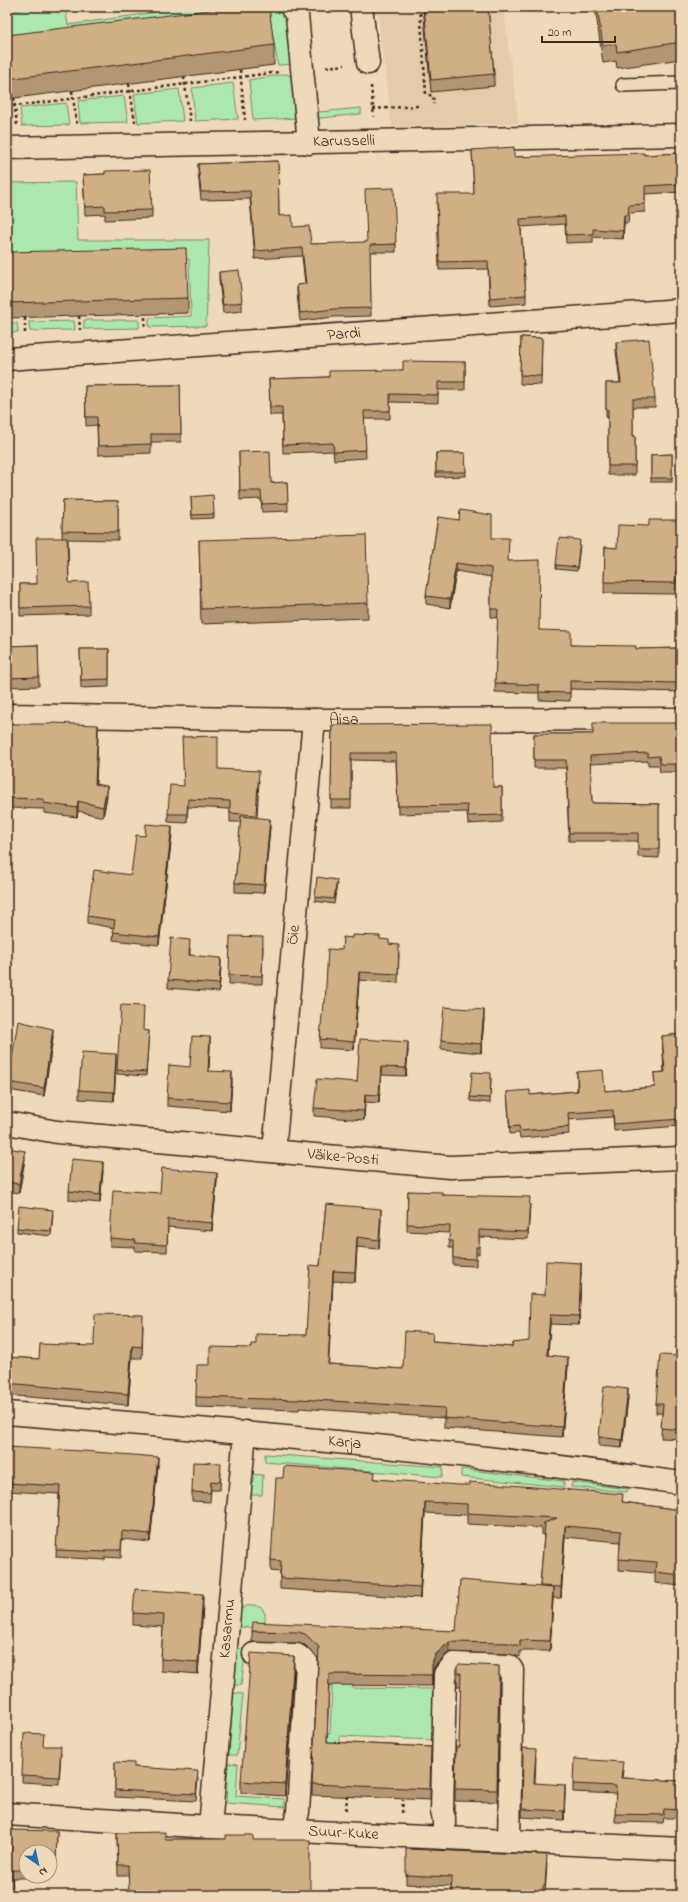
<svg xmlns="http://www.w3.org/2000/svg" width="688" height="1902" viewBox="0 0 688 1902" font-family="'Indie Flower',sans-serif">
  <rect width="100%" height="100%" fill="#eed9b8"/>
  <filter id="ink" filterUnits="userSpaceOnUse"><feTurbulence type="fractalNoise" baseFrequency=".025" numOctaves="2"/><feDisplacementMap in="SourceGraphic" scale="8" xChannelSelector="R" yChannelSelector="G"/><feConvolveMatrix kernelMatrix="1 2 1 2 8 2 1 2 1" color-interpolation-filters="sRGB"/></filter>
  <g filter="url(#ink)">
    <path fill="#e5cca8" d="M377,7h126l16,116 -127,5z"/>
    <g fill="#ace8ae" stroke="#748966">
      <path d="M40,7h25l3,18 89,-13 -1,-5h124l10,10 4,47 -16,1 -8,-46 -263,34v-41z"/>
      <path d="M286,74l11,5 3,39 -47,2 -4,-40z"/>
      <path d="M312,75l7,37 42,-4v6l-50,5z"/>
      <path d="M233,83l5,36 -43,2 -3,-33z"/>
      <path d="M179,89l4,32 -45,2 -4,-29z"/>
      <path d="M124,96l4,26 -48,1 -2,-22z"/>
      <path d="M66,103l3,22 -47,1 -2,-18z"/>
      <path d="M76,182l2,58h131l-3,86 -57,1v-9l42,-2 -2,-57 -182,4v-80z"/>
      <path d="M84,320h55v8l-55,1z"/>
      <path d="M74,321l1,9 -45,1 -1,-9z"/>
      <path d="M7,323h10l1,9 -11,1z"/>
      <path d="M265,1454l178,13 -1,10 -177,-15z"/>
      <path d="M461,1469l103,12v6l-103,-10z"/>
      <path d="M246,1474l17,1 -1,20h-18z"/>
      <path d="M572,1482l56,7 -1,3 -56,-5z"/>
      <path d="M254,1605l8,3 3,6v14l-26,-1 -1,-16 9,-5z"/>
      <path d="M237,1648l9,1 -5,36h-7z"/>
      <path d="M353,1666v22l81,1v51l-94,-4v17l-30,-3 1,-16h19l2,-49z"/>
      <path d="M233,1693l10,1 -6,61h-8z"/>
      <path d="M228,1763l10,1 -2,32 48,3 1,8 -59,-4z"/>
    </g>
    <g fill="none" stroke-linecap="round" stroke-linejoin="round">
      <defs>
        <path id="lane" d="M623,85l58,-2"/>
        <g id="street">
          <path d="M291,7l6,8 12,128"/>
          <path d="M361,7l7,56"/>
          <path id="s1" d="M7,148l674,-13"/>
          <path id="s2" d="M7,359l674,-49"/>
          <path id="s3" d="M7,715l307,5 367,-1"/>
          <path id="s4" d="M7,1123l50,9 393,35 231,-9"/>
          <path id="s5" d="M274,1151l40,-431"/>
          <path d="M254,1654l43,1 10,8 -9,149 -5,19"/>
          <path id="s6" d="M7,1814l203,13 471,22"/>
          <path id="s7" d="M210,1827l35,-395"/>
          <path d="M444,1838v-20l-2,-6 3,-138 9,-10 55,2 3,4 -3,171"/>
        </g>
        <g id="secondary">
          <path id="s8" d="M7,1413c225,18 450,38 674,70"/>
        </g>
      </defs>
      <use href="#lane" stroke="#3b2a1e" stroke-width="16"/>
      <use href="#street" stroke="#3b2a1e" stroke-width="25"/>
      <use href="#secondary" stroke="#3b2a1e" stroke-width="25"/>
      <g stroke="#3b2a1e" stroke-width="2.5" stroke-dasharray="3 3" stroke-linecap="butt">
        <path d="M420,7l6,87 7,2 1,8"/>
        <path d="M326,67l19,-2"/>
        <path d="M240,70l5,50"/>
        <path d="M184,77l6,44"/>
        <path d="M129,84l6,38"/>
        <path d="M371,86l3,31"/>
        <path d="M72,91l5,33"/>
        <path d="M14,98l3,28"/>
        <path d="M7,107l272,-35"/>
        <path d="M373,109l45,-3"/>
        <path d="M79,316l1,14"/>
        <path d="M25,318v17"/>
        <path d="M145,326v-11"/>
        <path d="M346,1810l1,-13"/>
        <path d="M402,1813l1,-13"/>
      </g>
      <use href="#lane" stroke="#eed9b8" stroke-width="13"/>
      <use href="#street" stroke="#eed9b8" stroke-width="22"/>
      <use href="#secondary" stroke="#eed9b8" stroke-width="22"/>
    </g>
    <g fill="#b49672" stroke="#3b2a1e">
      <path d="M423,7h65l6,67v12l-63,6z"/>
      <path d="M595,7h86v52l-64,9 -1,-7 -13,2z"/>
      <path d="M7,35l267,10v20l-267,34z"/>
      <path d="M472,150l42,7 130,-2 37,-2v39l-36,2v18l-16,1 -1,10h-4l-1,16 -30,-2v5l-27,1 -1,-19 -44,3 5,68v8l-36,3 -2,-37 -49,1 -2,-68 37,-8z"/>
      <path d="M278,161l1,55 14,11 18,17h85v8h-26l1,64 -37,1 -34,4 -3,-28v-8l8,-1 -3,-28 -47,3 -5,-60 -49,1 -3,-28v-8z"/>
      <path d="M105,174l47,36v8l-47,2v-6l-20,1 -2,-40z"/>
      <path d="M7,252l181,46v15l-181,5z"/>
      <path d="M219,272l23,30v9l-19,2 -4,-32z"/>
      <path d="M521,337l21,1 -1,47 -21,-1z"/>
      <path d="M616,342l39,57v8h-22v29h2v39h-27v-58h-2v-34h14l-4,-32z"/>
      <path d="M465,362v28h-27v13l-48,-1v17h-26l2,39 -32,2 -1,-9 -50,2 -1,-38h-12l-1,-36 60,-2 74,-7z"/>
      <path d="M180,385l1,57h-30v11l-53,2 -1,-30 -11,1 -1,-40z"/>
      <path d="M239,452l32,31 16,-1 1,29 -26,1 -1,-13 -21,1z"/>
      <path d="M436,453h29l1,23 -30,1z"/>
      <path d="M672,454v28h-21v-27z"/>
      <path d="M191,497l23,17v4l-22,1z"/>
      <path d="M63,500l55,1v39l-50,-1 1,44 20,23v8l-69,2v-32h17l25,-46z"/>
      <path d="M438,517l54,21 17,23 30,69 32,15 65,4 44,-1 1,44 -111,-3v12l-31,-1v-7l-44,-1 3,-74 -7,-1v-40l-35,-6 -6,37 -24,-4v-8z"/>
      <path d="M681,520v60l-5,1 -1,13 -71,-1 1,-46 12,1 32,-22z"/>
      <path d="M199,540l169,63v15l-167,6z"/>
      <path d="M580,545l-3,26 -21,-2v-4z"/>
      <path d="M38,645l1,41 -32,1v-41z"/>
      <path d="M80,649h29v38l-28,1z"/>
      <path d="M681,723v49h-21l-1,-7h-11v-4l-58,3 2,39 67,1v54l-21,-1v-16h-69l-3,-73h-32v-34h59z"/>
      <path d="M7,724l91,11 -2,49 11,12 -4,21 -25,-6 -1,6 -33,-4v-4l-37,-1z"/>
      <path d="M332,725l161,62h9v35l-34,2 -1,-12 -69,2 -2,-53 -45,-1v48h-20z"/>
      <path d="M218,769l41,11 -2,37 13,10 -6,66 -29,-1v-9l6,-61h-11v-13l-42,-2 -1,16 -19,-1v-8l16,-28z"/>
      <path d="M172,834l-13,111 -46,-5 1,-12 -27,-5v-7l44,-41 14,-39z"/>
      <path d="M337,884l-3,20 -19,-3v-4z"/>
      <path d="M380,939l9,5 10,9 -1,30 -39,-3 -5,70 -34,-2v-9l5,-36 17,-53z"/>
      <path d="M263,946l-1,38h-33v-9z"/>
      <path d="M190,948v7l31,11 -2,26 -51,-4v-8z"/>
      <path d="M484,1019l-3,34 -40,-4v-9z"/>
      <path d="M143,1030l6,1 -3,45 -29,-2v-4z"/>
      <path d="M681,1034v63h-2l1,29 -66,5 -1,-14 -45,3 1,14 -49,4 -1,-5 -9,1 -3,-42 23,3 47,-4v-19l28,19 50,-4 -1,-14 10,-1 -2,-36z"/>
      <path d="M53,1037l-9,59 -36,-6v-8z"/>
      <path d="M210,1046l-1,25 23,10 -2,30 -63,-5v-8l23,-31z"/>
      <path d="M408,1050l-2,26 -25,-1 -2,28 -14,-1 -1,18 -50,-4v-8z"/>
      <path d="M116,1063l-2,38 -35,-2v-9z"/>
      <path d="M491,1077l-1,26 -20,-2v-4z"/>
      <path d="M7,1148l18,11 -6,34 -12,-2z"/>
      <path d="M103,1171l-3,32 -31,-3v-9z"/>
      <path d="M217,1181l-5,50 -44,-4 -1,25 -32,-1v-4l-25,-1v-8l50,-45z"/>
      <path d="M408,1191l34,4 88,9 -2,35 -49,-2v17h-3v12l-23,-1v-17h-4l1,-15 -43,-2z"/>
      <path d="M326,1204l55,15 -2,30 -22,-2 -2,35 -22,-1 -5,83 75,5 30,-28 79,6 17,-6 16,-46 36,-23 -2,53 -29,-1 -2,31 20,11 -6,71 -118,-9v-10l-145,-10v2l-103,-3v-10l14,-32 41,-17 5,-4 50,-9 14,-69z"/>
      <path d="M53,1214l-2,22 -34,-4v-4z"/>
      <path d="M143,1326l-1,32h-10l-4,47 -111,-9h-10v-39l32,2 55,-13z"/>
      <path d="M681,1356v83l-20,-1 1,-25h-6v-9z"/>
      <path d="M628,1398l-6,50 -23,-2v-9z"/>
      <path d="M7,1447l151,18 -8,77 -28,-3 -1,19 -16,-1v3l-49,-3 3,-63 -52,-3z"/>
      <path d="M221,1472l-1,18h-9l-1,12 -18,-1v-9z"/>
      <path d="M283,1478l92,1 248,23 58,8v76l-26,-3v-10l-36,-3 1,-28 -55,-5 -4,61h-8l-3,53h-30v6l-11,-3 -60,-2 -14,14 -3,8v12l-103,-1 -2,57 104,5 -1,53 -118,-5v-11l6,-126 -13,-13 -7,-2 -46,-1v-11h204l84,-44 4,-52h-2v-7l-75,-4v-9l-42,-2 -5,85 -140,-9v-17l-9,-1v-11z"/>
      <path d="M203,1606l-5,68 -37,-3v-12l2,-32 -30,-2v-12z"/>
      <path d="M499,1666l-2,136 -42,-1v-12l4,-42 2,-61h-4v-19z"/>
      <path d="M294,1669l-9,127 -44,-3v-12z"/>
      <path d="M44,1746l17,7 -2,31 -37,-2v-7z"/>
      <path d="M523,1748l13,9 -1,26 30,10 -1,27 -42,-3z"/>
      <path d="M115,1762l19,5 64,11 -2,23 -81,-4z"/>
      <path d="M623,1770l-1,8 59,3v37h-17l-1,5 -48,-1 1,-28 -43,-2v-8z"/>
      <path d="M57,1831l-1,39h-6v-18h-24v24h6v2h-20l-1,-19z"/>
      <path d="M117,1833l48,6 88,1 -125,36h-10z"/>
      <path d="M547,1864l-2,31h-94v-9l-45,-2v-9z"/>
    </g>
    <g fill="#927a5c" stroke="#3b2a1e">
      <path d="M624,215v8l-1,16v-8z"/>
      <path d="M456,563v8l-6,37v-9z"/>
      <path d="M98,725v10l-3,59v-10z"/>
      <path d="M107,786v10l-4,21v-10z"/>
      <path d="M78,801v10l-1,6v-9z"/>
      <path d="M270,819v8l-6,66v-8z"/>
      <path d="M172,826v8l-13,111v-8z"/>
      <path d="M221,958v8l-2,26v-8z"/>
      <path d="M359,972v8l-5,70v-8z"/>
      <path d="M484,1010v9l-3,34v-9z"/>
      <path d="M53,1029v8l-9,59v-8z"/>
      <path d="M210,1037v9l-2,33v-8z"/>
      <path d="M408,1042v8l-2,26v-8z"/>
      <path d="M116,1054v9l-2,38v-9z"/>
      <path d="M381,1067v8l-2,28v-8z"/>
      <path d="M232,1072v9l-2,30v-9z"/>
      <path d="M365,1094v8l-1,18v-9z"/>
      <path d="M25,1151v8l-6,34v-9z"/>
      <path d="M103,1162v9l-3,32v-8z"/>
      <path d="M217,1173v8l-5,50v-8z"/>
      <path d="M381,1209v10l-2,30v-9z"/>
      <path d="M357,1237v10l-2,35v-10z"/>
      <path d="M581,1263v9l-2,53v-9z"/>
      <path d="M333,1271v10l-5,93v-10z"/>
      <path d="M550,1315v9l-3,41v-10z"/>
      <path d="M132,1346v12l-4,47v-11z"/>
      <path d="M568,1357v9l-6,71v-10z"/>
      <path d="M628,1389v9l-6,50v-8z"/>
      <path d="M158,1457v8l-8,77v-8z"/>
      <path d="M425,1502v11l-5,85v-11z"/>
      <path d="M565,1526v11l-4,61v-11z"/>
      <path d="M553,1588v11l-3,52v-10z"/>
      <path d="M203,1594v12l-5,68v-12z"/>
      <path d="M449,1642v10l-14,14 -3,8v12v-23l3,-8z"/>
      <path d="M294,1656v13l-9,127v-12z"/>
      <path d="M565,1785v8l-1,27v-9z"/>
    </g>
    <g fill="#d1af84" stroke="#3b2a1e">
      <path d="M234,7h35l5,38 -267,34v-44z"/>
      <path d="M424,7h64l6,67 -63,6z"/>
      <path d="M597,7h84v35l-64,10 -1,-8 -13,2z"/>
      <path d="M514,147v10l130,-4v2l37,-2v31l-36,2v18l-16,1 -1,10h-4l-1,16 -30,-2v5l-27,1 -1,-19 -45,3 6,76 -36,3 -2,-37 -49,1 -2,-68h37l-2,-44z"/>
      <path d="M278,161l1,55 13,-1 1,12 16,-1 2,18 56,-2 -2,-53 29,-1 2,56 -26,1 1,63 -37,1 -34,4 -3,-28 9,-1 -4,-36 -47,3 -5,-60 -49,1 -3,-28z"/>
      <path d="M150,170l2,40 -47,1v-5l-20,1 -2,-32 22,-1v-3z"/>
      <path d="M186,248l2,50 -181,5v-51z"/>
      <path d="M239,270l3,32 -19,3 -4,-33z"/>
      <path d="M521,337l21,1 -1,38 -21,-1z"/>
      <path d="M649,339l6,60h-22v37h2v30h-27v-57h-2v-26h15l-5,-41z"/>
      <path d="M403,361l62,1v20h-27v13l-48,-1v17h-26l2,39 -32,2 -1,-9 -50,2 -1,-38h-12l-1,-28 60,-2v-6l74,-1z"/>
      <path d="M180,385l1,49h-30v10l-53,2 -1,-29h-11l-1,-31z"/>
      <path d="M270,451l1,32 16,-1 1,21 -26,1 -1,-13h-21l-1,-39z"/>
      <path d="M436,453h29l1,19h-30z"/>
      <path d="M672,454v24h-21v-23z"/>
      <path d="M213,495l1,19 -22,1 -1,-18z"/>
      <path d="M63,500l55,1v31l-56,-1z"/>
      <path d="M460,510l32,5v23h17l-1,23 32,-1 -1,70 32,1v14l65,1v3l44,-1 1,35 -111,-2v12l-31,-1v-7l-44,-2 3,-74h-7v-41l-35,-5 -6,36 -24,-3 12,-79 21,3z"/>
      <path d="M649,520h32v49l-5,1 -1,13 -71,-1 1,-35 12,1 1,-23 31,1z"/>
      <path d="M366,535l2,68 -167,6 -2,-69z"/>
      <path d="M36,538h31l2,45 19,-1 1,24 -69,2v-24h17z"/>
      <path d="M559,538l21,2 -3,27 -21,-2z"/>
      <path d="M38,645l1,32 -32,1v-32z"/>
      <path d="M80,649h29v30l-28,1z"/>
      <path d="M52,723l46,2 -3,59 12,2 -4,21 -25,-6 -1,7 -33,-5v-4l-37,-1v-74h44z"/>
      <path d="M593,723h88v41h-21l-1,-8 -11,1v-4l-58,3 2,47 67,1v45h-21v-16h-69l-3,-73h-32v-26h59z"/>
      <path d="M492,724l1,63h9v28l-34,1 -1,-11 -69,1 -2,-53h-45v47h-20l1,-75z"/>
      <path d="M218,736v33l41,2 -3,44 -26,-2v-12l-42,-2 -1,15h-19l2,-29 14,1 -2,-49z"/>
      <path d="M241,816l29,3 -6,66 -29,-2z"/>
      <path d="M146,824l26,2 -13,111 -46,-5 2,-12 -28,-4 7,-46 37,5 5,-40 9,1z"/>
      <path d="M317,877l20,3 -3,19 -19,-2z"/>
      <path d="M352,935l28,1v3l9,1v4l10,1 -1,29 -39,-2 -5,70 -34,-3 3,-36h2l3,-54 14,1 1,-13 9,1z"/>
      <path d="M230,936l33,1 -1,39 -33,-1z"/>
      <path d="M171,938l19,2 -1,15 32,3 -2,26 -51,-4z"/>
      <path d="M121,1005l23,1 -1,24 6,1 -3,41 -29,-2z"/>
      <path d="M444,1007l40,3 -3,34 -40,-4z"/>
      <path d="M18,1021l35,8 -9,59 -36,-6z"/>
      <path d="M681,1034v56l-3,1 2,28 -66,5 -1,-14 -45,3 1,14 -49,4 -1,-5 -9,1 -3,-35 23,-2v5l48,-4 -1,-19 26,-2 2,21 50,-4 -1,-14 11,-1 -3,-36z"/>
      <path d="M192,1036l18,1 -2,34 24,1 -2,30 -63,-4 2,-33 21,2z"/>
      <path d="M360,1039l48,3 -2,26 -25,-1 -2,28 -14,-1 -1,17 -50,-3 3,-29 40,3z"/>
      <path d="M82,1052l34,2 -2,38 -35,-2z"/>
      <path d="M472,1072l19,1 -1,25 -20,-1z"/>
      <path d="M7,1148l18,3 -6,33 -12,-2z"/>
      <path d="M72,1159l31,3 -3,33 -31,-4z"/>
      <path d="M162,1168l55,5 -5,50 -44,-4 -1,26 -32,-2 1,-3 -26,-2 3,-48 47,3z"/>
      <path d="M408,1191l34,1v3l88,2 -2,35 -49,-2v17h-3v12l-23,-1v-17h-4l1,-15 -43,-2z"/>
      <path d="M326,1204l55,5 -2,31 -22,-3 -2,35 -22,-1 -5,93 75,5 2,-38 28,2 -1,8 80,6 1,-4 16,-2 1,-47 15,1 1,-34 35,2 -2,53 -29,-1 -3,40 21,2 -6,70 -118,-9 1,-10 -146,-9v1l-103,-3 1,-32h13v-18l41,1v-4h5v-10l50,1 4,-70 10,1z"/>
      <path d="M19,1206l34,4 -2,21 -34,-3z"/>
      <path d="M95,1314l48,1 -1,32 -10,-1 -4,48 -111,-10h-10v-27l32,2 1,-15 54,2z"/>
      <path d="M660,1355l21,1v74l-20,-2 2,-24h-7z"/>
      <path d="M604,1386l24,3 -6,51 -23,-3z"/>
      <path d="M7,1447l75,4 76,6 -8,77 -28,-3 -1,19h-16v2l-49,-2 4,-64 -53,-3z"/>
      <path d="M193,1462l28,1 -1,19 -9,-1 -1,12 -18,-1z"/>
      <path d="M284,1466l91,6 -1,7 85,6h11v-3l153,12 -1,8 59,8v65l-26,-3 1,-10 -37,-3 2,-28 -56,-5 -4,61 -21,-1 5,-62h-3l15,-6 -90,-5v-9l-42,-2 -5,85 -140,-9 1,-17 -10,-1 5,-82h7z"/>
      <path d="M460,1580l93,8 -3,53 -30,-1v6l-11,-3 -60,-1 -14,13 -3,8v12l-103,-1 -2,68 104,5 -1,42 -118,-5 7,-137 -14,-13 -7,-2 -46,-1 1,-9 203,9z"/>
      <path d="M135,1589l68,5 -5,68 -37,-3 3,-44 -31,-2z"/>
      <path d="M251,1653l43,3 -9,128 -44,-3z"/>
      <path d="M459,1664l40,2 -2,124 -42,-1 1,-42h3l2,-74h-4v-6z"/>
      <path d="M24,1733l20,1 -1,12h18l-2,31 -37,-2z"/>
      <path d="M523,1748l13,1 -2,34 31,2 -1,26 -42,-2z"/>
      <path d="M574,1759l49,3 -2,16 60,3v29l-17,-1 -1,6 -48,-1 1,-28 -43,-2z"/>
      <path d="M115,1762l19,1v4l64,4 -2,23 -81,-4z"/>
      <path d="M11,1830l46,1 -1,31h-6v-10h-24v18h-14l1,25h-6v-36h4z"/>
      <path d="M165,1832v7h61v-4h27v5h57v55h-181l-1,-30h-10l-1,-32z"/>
      <path d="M406,1849l141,6 -2,31h-2v9h-92l1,-18 -46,-2z"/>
    </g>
  </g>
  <g text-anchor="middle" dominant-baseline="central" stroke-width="3" stroke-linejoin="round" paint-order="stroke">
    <g font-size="16" fill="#3b2a1e" stroke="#eed9b8">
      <text stroke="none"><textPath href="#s1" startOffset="337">Karusselli</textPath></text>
      <text stroke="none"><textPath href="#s2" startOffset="338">Pardi</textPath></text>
      <text stroke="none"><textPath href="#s3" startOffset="337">Aisa</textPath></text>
      <text stroke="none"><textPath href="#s5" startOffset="217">Õie</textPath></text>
      <text stroke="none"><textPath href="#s4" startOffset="338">Väike-Posti</textPath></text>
      <text stroke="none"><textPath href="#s8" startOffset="339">Karja</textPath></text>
      <text stroke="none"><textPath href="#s7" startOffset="199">Kasarmu</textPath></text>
      <text stroke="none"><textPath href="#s6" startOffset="337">Suur-Kuke</textPath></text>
    </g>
  </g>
  <rect width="688" height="1902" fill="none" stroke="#eed9b8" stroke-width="24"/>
  <rect x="12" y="12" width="664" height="1878" fill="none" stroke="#3b2a1e" stroke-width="1.5" filter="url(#ink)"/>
  <g transform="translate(38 1864) rotate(146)"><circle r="19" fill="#eed9b8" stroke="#a6937a"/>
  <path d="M0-3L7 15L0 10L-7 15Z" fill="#1f6fb2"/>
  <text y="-6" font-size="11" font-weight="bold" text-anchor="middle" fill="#3b2a1e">N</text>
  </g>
  <path d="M542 36v6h73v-6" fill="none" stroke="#3b2a1e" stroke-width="2"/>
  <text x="548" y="36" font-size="12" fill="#3b2a1e" stroke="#eed9b8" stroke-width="3" paint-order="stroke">20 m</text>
</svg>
